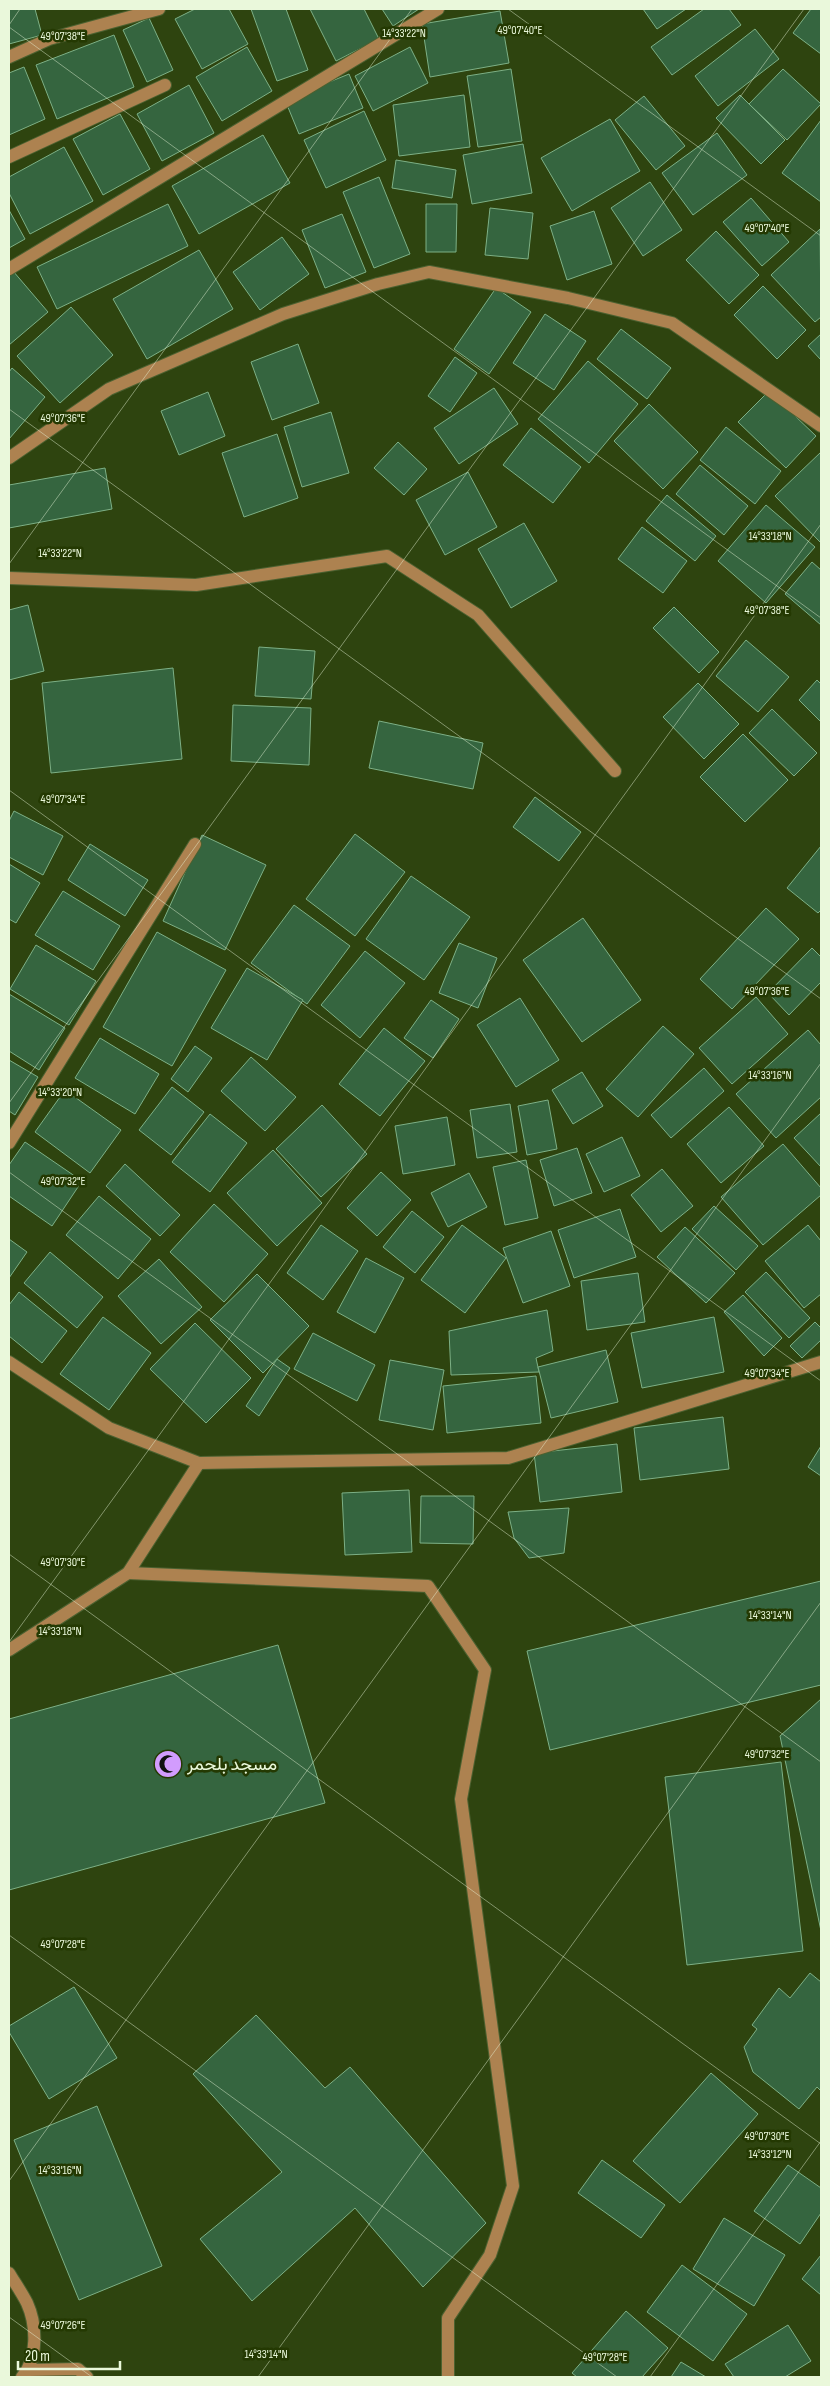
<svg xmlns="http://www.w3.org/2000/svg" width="830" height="2386" viewBox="0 0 830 2386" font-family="'Sofia Sans Condensed',Vazirmatn,sans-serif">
  <rect width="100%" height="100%" fill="#2e440f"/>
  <g fill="#35653f" stroke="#7db086">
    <path d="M9,9h26l7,26 -33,9z"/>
    <path d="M195,9h34l19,35 -46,25 -27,-50z"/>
    <path d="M251,9h35l22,61 -31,11z"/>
    <path d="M310,9h54l15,30 -43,22z"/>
    <path d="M382,9h37l-26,17z"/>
    <path d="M643,9h43l-29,20z"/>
    <path d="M704,9h25l12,16 -69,50 -21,-28z"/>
    <path d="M811,9h10v45l-28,-21z"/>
    <path d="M500,11l9,52 -79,14 -8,-53z"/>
    <path d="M149,18l24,52 -26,12 -24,-52z"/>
    <path d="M755,29l24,30 -61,47 -23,-30z"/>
    <path d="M114,35l20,52 -77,32 -21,-54z"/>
    <path d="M247,47l25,44 -50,30 -26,-44z"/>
    <path d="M410,47l18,36 -55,28 -18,-35z"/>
    <path d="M24,67l21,52 -36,16v-62z"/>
    <path d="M511,69l11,72 -44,6 -11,-71z"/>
    <path d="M783,69l38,35 -34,36 -38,-36z"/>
    <path d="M349,74l14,34 -64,26 -14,-34z"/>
    <path d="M189,85l25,48 -52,28 -25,-47z"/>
    <path d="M464,95l6,52 -71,9 -6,-51z"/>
    <path d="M740,95l45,45 -24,24 -45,-46z"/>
    <path d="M644,96l41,50 -29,24 -41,-50z"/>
    <path d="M364,111l22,49 -60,28 -22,-48z"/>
    <path d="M120,114l30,55 -47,26 -30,-56z"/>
    <path d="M610,119l30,52 -68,40 -31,-53z"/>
    <path d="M821,120v82l-39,-29z"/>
    <path d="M717,133l30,42 -54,40 -31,-42z"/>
    <path d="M263,135l27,48 -91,51 -27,-48z"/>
    <path d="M523,144l9,49 -60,11 -9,-49z"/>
    <path d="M64,147l29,54 -63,33 -21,-41v-16z"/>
    <path d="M396,160l60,10 -4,28 -60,-10z"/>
    <path d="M379,177l31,77 -36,14 -31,-76z"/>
    <path d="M650,182l32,48 -39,26 -32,-48z"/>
    <path d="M751,198l38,44 -27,24 -39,-44z"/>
    <path d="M168,204l20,42 -131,63 -20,-42z"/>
    <path d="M426,204h31l-1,48h-30z"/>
    <path d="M490,208l43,5 -5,46 -43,-4z"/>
    <path d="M9,210l16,29 -16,9z"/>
    <path d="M594,211l18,53 -45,16 -17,-54z"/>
    <path d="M342,214l24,58 -41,16 -23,-58z"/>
    <path d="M820,229l1,88 -6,5 -44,-47z"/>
    <path d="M716,231l43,44 -30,29 -43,-44z"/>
    <path d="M282,237l27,37 -49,36 -27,-38z"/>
    <path d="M199,250l34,59 -86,50 -34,-60z"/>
    <path d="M13,271l35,41 -39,33v-71z"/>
    <path d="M763,286l43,44 -29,29 -43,-44z"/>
    <path d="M496,288l35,24 -42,62 -35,-25z"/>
    <path d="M71,307l42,48 -53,48 -43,-47z"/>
    <path d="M545,314l41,27 -32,49 -41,-27z"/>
    <path d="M621,329l50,39 -24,31 -50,-40z"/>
    <path d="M821,334v26l-13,-14z"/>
    <path d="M298,344l21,59 -47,17 -21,-58z"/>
    <path d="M455,357l22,16 -27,39 -22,-16z"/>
    <path d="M588,361l50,43 -49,59 -51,-44z"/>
    <path d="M12,368l33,29 -36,42v-67z"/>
    <path d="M494,388l24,36 -59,40 -25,-36z"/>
    <path d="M769,391l47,45 -30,32 -48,-46z"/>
    <path d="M208,392l17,44 -46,19 -18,-44z"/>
    <path d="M649,404l49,48 -35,37 -49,-48z"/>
    <path d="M331,412l18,61 -47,14 -18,-60z"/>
    <path d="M726,427l55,44 -26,33 -55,-44z"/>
    <path d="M531,428l50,39 -28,36 -50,-38z"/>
    <path d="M277,434l21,64 -54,19 -22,-64z"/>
    <path d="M398,442l29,27 -23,26 -30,-27z"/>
    <path d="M821,452v91l-46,-47z"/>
    <path d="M700,465l48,41 -24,29 -48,-41z"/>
    <path d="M105,468l7,41 -103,19v-43z"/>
    <path d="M468,472l29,55 -52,28 -29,-55z"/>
    <path d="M667,495l49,41 -21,25 -49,-40z"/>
    <path d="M766,505l49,42 -49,56 -48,-42z"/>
    <path d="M524,523l33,58 -46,27 -33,-59z"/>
    <path d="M642,527l45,34 -24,32 -45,-34z"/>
    <path d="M812,562l9,8v55l-36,-31z"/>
    <path d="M28,605l16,66 -35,9v-70z"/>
    <path d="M674,607l45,45 -20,21 -46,-45z"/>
    <path d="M746,640l43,37 -31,35 -42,-36z"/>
    <path d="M259,647l56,4 -4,48 -56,-3z"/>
    <path d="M173,668l9,91 -131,14 -9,-90z"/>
    <path d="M817,680l4,4v38l-22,-22z"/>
    <path d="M698,683l41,41 -35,35 -41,-42z"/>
    <path d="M233,705l78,3 -2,57 -78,-4z"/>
    <path d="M772,709l45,44 -23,23 -45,-43z"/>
    <path d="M379,721l104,22 -10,46 -104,-21z"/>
    <path d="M743,734l45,46 -43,42 -45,-45z"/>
    <path d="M535,797l46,35 -22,29 -46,-34z"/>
    <path d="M14,811l49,25 -20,39 -34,-18v-36z"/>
    <path d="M355,834l50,38 -50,64 -49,-37z"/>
    <path d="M202,835l64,30 -41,85 -62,-29z"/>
    <path d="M90,844l58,36 -23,36 -57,-36z"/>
    <path d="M821,846v64l-3,3 -31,-25z"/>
    <path d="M9,864l31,19 -24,40 -7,-4z"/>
    <path d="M411,876l59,41 -46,63 -58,-41z"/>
    <path d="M63,891l57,35 -27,44 -58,-35z"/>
    <path d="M294,905l56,41 -43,58 -56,-41z"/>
    <path d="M766,908l33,31 -67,70 -32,-30z"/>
    <path d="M583,918l58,82 -59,42 -59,-82z"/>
    <path d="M157,932l69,38 -54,96 -69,-39z"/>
    <path d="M459,943l38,15 -19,50 -39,-15z"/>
    <path d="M36,945l60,36 -27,44 -59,-36z"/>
    <path d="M812,948l9,9v25l-32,33 -21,-22z"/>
    <path d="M365,951l40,32 -45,55 -39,-33z"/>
    <path d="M247,968l56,32 -36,60 -56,-32z"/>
    <path d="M9,994l56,34 -26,42 -30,-19z"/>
    <path d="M756,997l32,37 -56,50 -33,-36z"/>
    <path d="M520,998l39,62 -43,27 -39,-62z"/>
    <path d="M431,1000l28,19 -26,39 -29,-20z"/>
    <path d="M663,1026l31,28 -56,63 -32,-28z"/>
    <path d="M384,1028l41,33 -45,55 -41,-32z"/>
    <path d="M808,1030l13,15v52l-45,41 -40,-44z"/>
    <path d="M100,1038l59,36 -24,40 -60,-36z"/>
    <path d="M195,1046l17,12 -24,34 -17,-13z"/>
    <path d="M251,1057l45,40 -31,34 -44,-40z"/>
    <path d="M9,1060l29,17 -23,38 -6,-4z"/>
    <path d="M704,1068l20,23 -53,47 -20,-23z"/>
    <path d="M582,1072l21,34 -30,18 -21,-34z"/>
    <path d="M172,1087l32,25 -33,43 -32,-25z"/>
    <path d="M65,1090l56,40 -31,43 -55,-41z"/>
    <path d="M548,1100l9,49 -30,6 -9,-49z"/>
    <path d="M510,1104l7,48 -40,6 -7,-48z"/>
    <path d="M322,1105l45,49 -46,43 -45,-48z"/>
    <path d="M729,1107l35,39 -43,37 -34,-39z"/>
    <path d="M821,1113v54l-27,-29z"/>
    <path d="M210,1114l37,29 -37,49 -38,-30z"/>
    <path d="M447,1117l8,48 -52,9 -8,-48z"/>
    <path d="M622,1137l18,39 -36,16 -18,-38z"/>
    <path d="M25,1142l57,39 -30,45 -43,-30v-31z"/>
    <path d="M783,1144l38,44v7l-58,50 -42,-48z"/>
    <path d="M577,1148l15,45 -38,13 -14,-46z"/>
    <path d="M273,1150l49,53 -45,43 -50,-53z"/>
    <path d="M526,1160l12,58 -33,7 -12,-58z"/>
    <path d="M125,1164l55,51 -20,21 -54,-50z"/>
    <path d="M662,1169l31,37 -32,26 -30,-37z"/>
    <path d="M381,1172l30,28 -34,36 -30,-28z"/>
    <path d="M469,1173l18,34 -39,20 -17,-34z"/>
    <path d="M99,1196l52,43 -33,40 -52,-44z"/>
    <path d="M214,1204l54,50 -44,48 -54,-50z"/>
    <path d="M714,1206l44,40 -22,24 -44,-41z"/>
    <path d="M620,1209l16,48 -62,21 -16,-48z"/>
    <path d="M412,1211l32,26 -29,36 -32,-26z"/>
    <path d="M321,1225l37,26 -35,49 -36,-27z"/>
    <path d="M462,1225l44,33 -41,55 -44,-33z"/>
    <path d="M808,1225l13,16v53l-17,14 -39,-47z"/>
    <path d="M685,1227l50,46 -29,30 -49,-46z"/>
    <path d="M551,1231l19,55 -47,17 -20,-55z"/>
    <path d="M9,1239l18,13 -18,26z"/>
    <path d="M50,1252l53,45 -26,31 -53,-45z"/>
    <path d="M366,1258l38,20 -29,55 -38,-21z"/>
    <path d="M159,1259l43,48 -41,37 -43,-48z"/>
    <path d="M766,1272l44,46 -21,20 -44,-46z"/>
    <path d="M638,1273l7,49 -58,8 -6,-49z"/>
    <path d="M257,1274l52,52 -46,47 -53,-53z"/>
    <path d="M19,1292l48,39 -25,32 -33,-27v-31z"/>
    <path d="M743,1295l39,43 -18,18 -40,-44z"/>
    <path d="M547,1310l6,41 -17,7 3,14 -88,3 -2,-44z"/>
    <path d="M103,1317l48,36 -42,57 -49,-36z"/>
    <path d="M714,1317l10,55 -82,16 -11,-55z"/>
    <path d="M815,1322l6,6v12l-19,18 -12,-12z"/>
    <path d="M195,1323l56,55 -45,45 -56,-54z"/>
    <path d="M313,1333l62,32 -18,36 -63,-32z"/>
    <path d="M606,1350l12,52 -67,16 -13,-51z"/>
    <path d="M277,1359l13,9 -31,48 -13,-10z"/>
    <path d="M390,1360l54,10 -11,60 -54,-10z"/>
    <path d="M536,1376l5,47 -94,10 -4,-47z"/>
    <path d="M723,1417l6,52 -89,11 -6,-52z"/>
    <path d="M617,1444l5,48 -82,10 -6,-49z"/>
    <path d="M821,1446v30l-13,-9z"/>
    <path d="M409,1490l3,62 -67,3 -3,-62z"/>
    <path d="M421,1496h53l-1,48 -53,-1z"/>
    <path d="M569,1508l-5,45 -35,5 -15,-20 -6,-26z"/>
    <path d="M821,1581v104l-271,65 -23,-99z"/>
    <path d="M278,1645l47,158 -316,87v-171z"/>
    <path d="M821,1699v232l-41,-195z"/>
    <path d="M781,1762l22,189 -116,14 -22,-188z"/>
    <path d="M810,1973l11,9v109l-4,-4 -18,22 -46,-37 -9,-25 13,-18 -5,-4 27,-37 11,10z"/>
    <path d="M74,1987l43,71 -68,41 -40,-67v-6z"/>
    <path d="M256,2015l69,73 25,-21 136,156 -63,64 -68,-79 -103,93 -52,-62 82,-67 -89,-98z"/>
    <path d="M711,2073l47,41 -78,89 -47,-42z"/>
    <path d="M97,2106l65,160 -83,34 -65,-160z"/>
    <path d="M602,2160l63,45 -24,33 -63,-45z"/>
    <path d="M788,2165l33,23v25l-21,31 -46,-33z"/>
    <path d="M724,2218l61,37 -31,51 -61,-37z"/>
    <path d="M821,2255v40l-19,-16z"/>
    <path d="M682,2265l65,49 -34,47 -66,-49z"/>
    <path d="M626,2311l42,37 -26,29h-65l-5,-4z"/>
    <path d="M788,2325l23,36 -26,16h-51l-9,-13z"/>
    <path d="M681,2362l25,15h-35z"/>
  </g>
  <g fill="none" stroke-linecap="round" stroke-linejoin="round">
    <defs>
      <g id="minor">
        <path d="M9,57l40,-18 110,-30"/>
        <path d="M9,157l156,-72"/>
        <path d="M9,269l429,-260"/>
        <path d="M9,458l100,-69 174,-75 95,-30 51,-12 139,26 104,25 149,103"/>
        <path d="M9,578l187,7 191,-29 91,59 137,156"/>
        <path d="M9,1143l186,-299"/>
        <path d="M9,1362l100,66 90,35 309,-5 313,-96"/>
        <path d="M128,1573l300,13 57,84 -24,129 52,387 -23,69 -42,63v59"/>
        <path d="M9,1650l119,-77 71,-110"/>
        <path d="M9,2273c6,10 13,20 18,30 10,22 11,56 -5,74"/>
        <path d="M29,2370l49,-1 9,8"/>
      </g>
    </defs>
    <use href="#minor" stroke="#4c6130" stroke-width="14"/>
    <use href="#minor" stroke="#ad8250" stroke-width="12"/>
  </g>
  <path fill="none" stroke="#eaf8db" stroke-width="1" stroke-opacity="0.45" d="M508,9l313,227M9,25l11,-16M9,27l812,591M9,409l812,590M9,564l403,-555M9,790l812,591M9,1103l795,-1094M9,1172l812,590M9,1554l812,590M9,1642l812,-1118M9,1935l608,442M9,2181l812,-1118M9,2317l83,60M258,2377l563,-775M650,2377l171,-236"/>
  <defs>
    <symbol id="mosque-disc" viewBox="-11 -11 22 22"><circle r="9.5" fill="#d29cfd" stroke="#243902"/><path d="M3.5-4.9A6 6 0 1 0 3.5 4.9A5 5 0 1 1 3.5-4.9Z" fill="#111"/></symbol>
  </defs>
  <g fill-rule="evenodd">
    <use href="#mosque-disc" x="152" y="1748" width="32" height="32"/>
  </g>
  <g text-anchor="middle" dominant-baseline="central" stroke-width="5" stroke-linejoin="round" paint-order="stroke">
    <g font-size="18" fill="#eaf8db" stroke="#243902" text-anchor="start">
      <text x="187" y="1764">مسجد بلحمر</text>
    </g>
  </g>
  <g font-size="12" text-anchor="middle" fill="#eaf8db" stroke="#243902" stroke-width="5" stroke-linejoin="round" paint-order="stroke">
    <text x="520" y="34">49°07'40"E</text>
    <text x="404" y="37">14°33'22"N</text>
    <text x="63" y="40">49°07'38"E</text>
    <text x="767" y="232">49°07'40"E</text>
    <text x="63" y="422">49°07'36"E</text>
    <text x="770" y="540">14°33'18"N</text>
    <text x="60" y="557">14°33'22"N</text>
    <text x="767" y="614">49°07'38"E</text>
    <text x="63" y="803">49°07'34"E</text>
    <text x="767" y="995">49°07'36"E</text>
    <text x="770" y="1079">14°33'16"N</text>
    <text x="60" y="1096">14°33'20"N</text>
    <text x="63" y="1185">49°07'32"E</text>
    <text x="767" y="1377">49°07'34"E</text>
    <text x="63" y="1566">49°07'30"E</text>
    <text x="770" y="1619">14°33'14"N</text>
    <text x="60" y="1635">14°33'18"N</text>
    <text x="767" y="1758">49°07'32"E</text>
    <text x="63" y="1948">49°07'28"E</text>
    <text x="767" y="2140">49°07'30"E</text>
    <text x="770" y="2158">14°33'12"N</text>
    <text x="60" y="2174">14°33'16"N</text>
    <text x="63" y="2329">49°07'26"E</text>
    <text x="266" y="2358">14°33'14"N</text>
    <text x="605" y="2361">49°07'28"E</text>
  </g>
  <rect width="830" height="2386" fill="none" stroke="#eaf8db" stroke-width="20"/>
  <path d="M18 2361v8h102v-8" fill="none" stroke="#eaf8db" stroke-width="2.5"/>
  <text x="25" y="2361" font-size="15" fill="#eaf8db" stroke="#243902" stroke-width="4" paint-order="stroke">20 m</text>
</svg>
